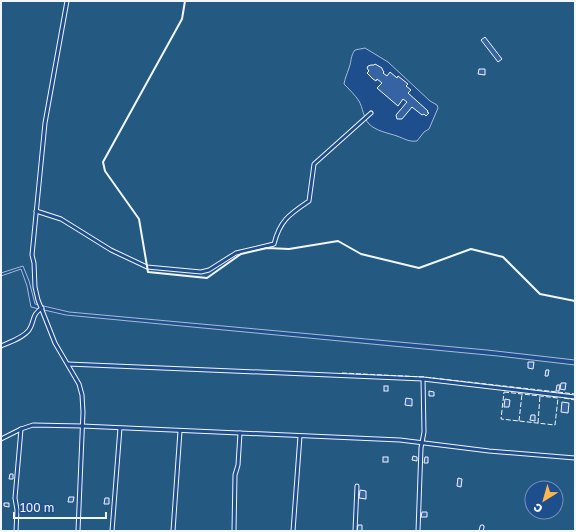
<svg xmlns="http://www.w3.org/2000/svg" width="576" height="532" viewBox="0 0 576 532" font-family="'Golos Text',sans-serif">
  <rect width="100%" height="100%" fill="#1f4e8c"/>
  <g fill="#245a82" stroke="#a8bbd7" fill-rule="evenodd">
    <path d="M1,1h574v359l-88,-10 -418,-38 -34,-8 -6,-23 -6,-15 -22,7zM365,48l23,14 42,39 7,4 1,3 -9,21 -5,3 -7,9c-8,1 -12,-2 -20,-5 -9,-3 -21,-5 -28,-12 -6,-7 -6,-16 -10,-23 -4,-6 -10,-12 -15,-17 1,-6 3,-10 5,-16 3,-8 1,-11 6,-18z"/>
    <path d="M21,269l6,17 4,21 35,8 432,41 77,9v166h-574v-255zM532,488h24v24h-24z"/>
  </g>
  <g fill="#3563a3" stroke="#f2f6ff">
    <path d="M485,37l17,22 -4,3 -17,-22z"/>
    <path d="M375,64l7,4v1l2,3 -1,1 4,3 3,-4 7,6 1,-2 10,8 -2,2 5,4 -3,3 20,18 -1,1 2,1 -3,3 -2,-2 -2,1 -10,-8 -10,12h-5l-1,-4 11,-13 -4,-3 -5,7 -21,-18 5,-5 -5,-4 -1,2 -3,-2 -6,-6 2,-2 -2,-3 1,-2 3,-1h3z"/>
    <path d="M479,69h6v6l-7,-1z"/>
    <path d="M528,362h6l-1,7 -5,-1z"/>
    <path d="M546,370h3l-1,6h-3z"/>
    <path d="M561,383h5l-1,7 -5,-1z"/>
    <path d="M557,385h3l-1,6h-3z"/>
    <rect x="384" y="386" width="4" height="5"/>
    <path d="M429,391l5,1v4h-5z"/>
    <path d="M406,398l6,1v7l-7,-1z"/>
    <path d="M505,399l5,1 -1,7h-5z"/>
    <path d="M562,402l7,1 -1,10 -7,-1z"/>
    <path d="M531,415h4v6l-5,-1z"/>
    <path d="M413,456l4,1v4l-5,-1z"/>
    <rect x="383" y="457" width="5" height="5"/>
    <path d="M425,457h3v6h-4z"/>
    <path d="M10,474h3v5h-4z"/>
    <path d="M458,478l4,1 -1,8 -4,-1z"/>
    <path d="M360,490l6,1v8l-7,-1z"/>
    <path d="M69,497h5l-1,5h-5z"/>
    <path d="M105,498h4v6h-5z"/>
    <path d="M4,503h5v4l-5,-1z"/>
    <path d="M422,512h5v5h-6z"/>
    <path d="M358,525h4v6h-5z"/>
  </g>
  <g fill="none" stroke-linecap="round" stroke-linejoin="round">
    <defs>
      <g id="service">
        <path d="M67,1l-22,122 -13,132 2,8 1,24 3,13 17,43 24,41 3,11 1,17 -5,119"/>
        <path d="M36,211l25,8 50,31 36,17 54,5 8,-2 27,-17 38,-9c6,-24 16,-30 35,-43l5,-37 57,-51"/>
        <path d="M1,346c9,-4 22,-8 28,-16 6,-9 2,-15 13,-22"/>
        <path d="M68,364l355,15 152,18"/>
        <path d="M1,439l20,-10 12,-4 49,1 318,14 89,11 86,7"/>
        <path d="M16,531l1,-21 -2,-12 6,-69"/>
        <path d="M112,531l8,-103"/>
        <path d="M173,531l7,-100"/>
        <path d="M234,531l1,-56 3,-10 2,-32"/>
        <path d="M293,531l7,-95"/>
        <path d="M355,531l2,-45"/>
        <path d="M418,531l3,-83 3,-16 -1,-53"/>
        <path d="M481,531l1,-4"/>
      </g>
    </defs>
    <use href="#service" stroke="#f2f6ff" stroke-width="5"/>
    <use href="#service" stroke="#1f4e8c" stroke-width="3"/>
    <g stroke="#f2f6ff" stroke-width="1" stroke-dasharray="5 2" stroke-linecap="butt">
      <path d="M342,373l82,4 151,17"/>
      <path d="M504,392l54,6 -3,27 -54,-6z"/>
      <path d="M564,398l11,2"/>
      <path d="M519,421l3,-27"/>
      <path d="M538,423l2,-27"/>
      <path d="M575,429v-4"/>
    </g>
    <path stroke="#f2f6ff" stroke-width="2" d="M185,1l-3,18 -79,143 2,9 34,48 9,53 59,6 34,-24 26,-6 22,1 49,-8 23,13 58,14 52,-19 32,8 37,37 35,7"/>
  </g>
  <rect width="576" height="532" fill="none" stroke="#f2f6ff" stroke-width="4"/>
  <g transform="translate(544 500) rotate(217)"><circle r="19" fill="#1f4e8c" stroke="#7391ba"/>
  <path d="M0-3L7 15L0 10L-7 15Z" fill="#ffb74d"/>
  <text y="-6" font-size="11" font-weight="bold" text-anchor="middle" fill="#f2f6ff">С</text>
  </g>
  <path d="M14 512v6h92v-6" fill="none" stroke="#f2f6ff" stroke-width="2"/>
  <text x="20" y="512" font-size="12" fill="#f2f6ff" stroke="#1f4e8c" stroke-width="3" paint-order="stroke">100 m</text>
</svg>
